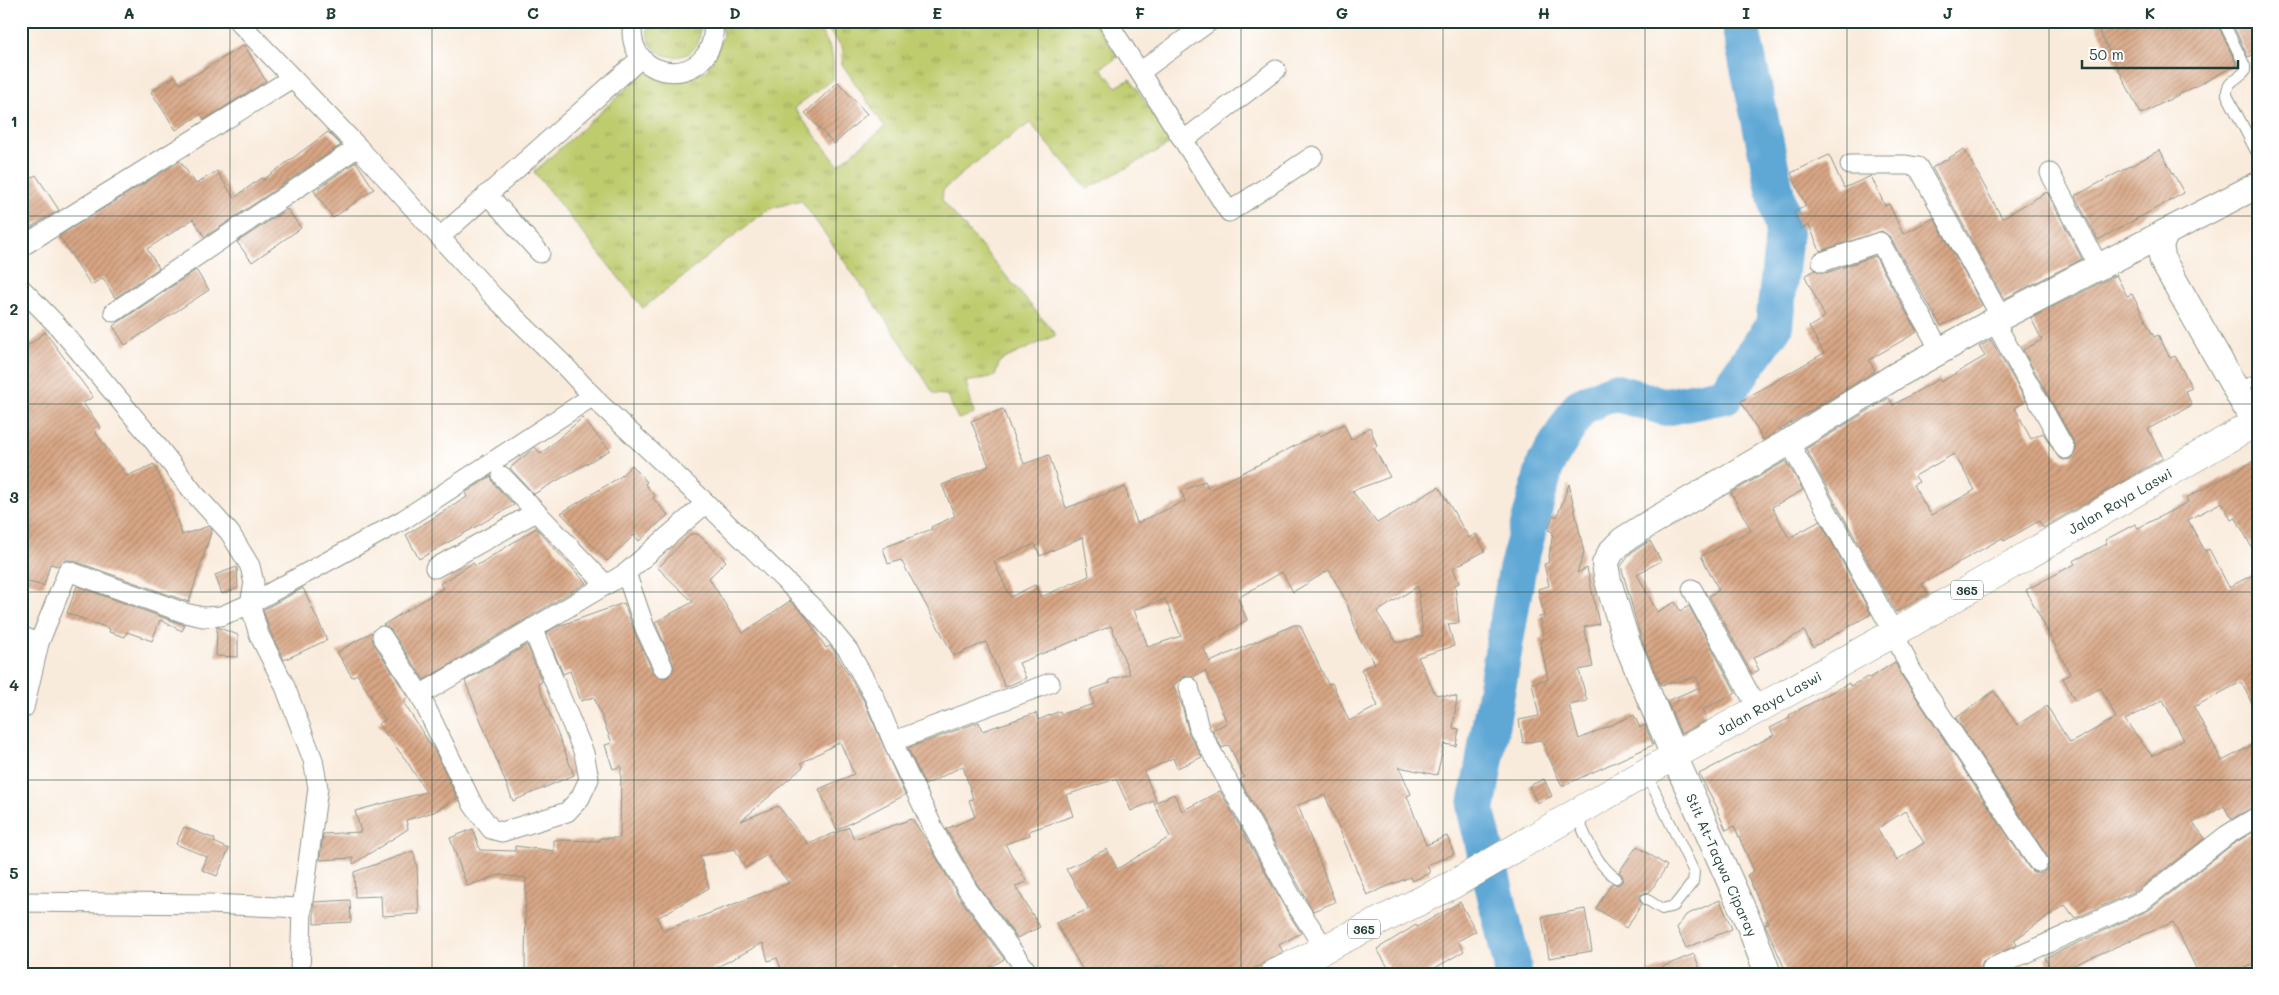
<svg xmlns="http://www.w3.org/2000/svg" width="2279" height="995" viewBox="0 0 2279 995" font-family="Mali,sans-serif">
  <defs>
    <pattern id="grass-tufts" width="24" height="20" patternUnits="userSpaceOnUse" patternTransform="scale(1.25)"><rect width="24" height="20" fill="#bfcc6e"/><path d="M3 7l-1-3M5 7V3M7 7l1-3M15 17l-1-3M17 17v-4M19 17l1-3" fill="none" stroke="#9ba75b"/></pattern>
    <pattern id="building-hatch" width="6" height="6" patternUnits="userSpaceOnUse" patternTransform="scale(1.25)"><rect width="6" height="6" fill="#d8a684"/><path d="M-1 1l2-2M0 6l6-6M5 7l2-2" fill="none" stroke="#af886d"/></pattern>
  </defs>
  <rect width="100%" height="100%" fill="#fff"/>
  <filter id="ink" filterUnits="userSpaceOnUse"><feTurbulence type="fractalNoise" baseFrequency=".02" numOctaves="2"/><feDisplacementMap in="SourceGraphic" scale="10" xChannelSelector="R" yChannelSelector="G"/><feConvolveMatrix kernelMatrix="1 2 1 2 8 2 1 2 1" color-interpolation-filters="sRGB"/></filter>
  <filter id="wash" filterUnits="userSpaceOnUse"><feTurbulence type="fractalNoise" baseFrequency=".0096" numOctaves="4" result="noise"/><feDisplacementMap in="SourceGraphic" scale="20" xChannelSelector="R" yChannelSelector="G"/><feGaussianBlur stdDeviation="1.12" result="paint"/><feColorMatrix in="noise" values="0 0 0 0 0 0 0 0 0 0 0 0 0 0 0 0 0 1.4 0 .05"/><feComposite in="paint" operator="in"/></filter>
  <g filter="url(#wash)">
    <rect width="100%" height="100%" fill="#f9ebdb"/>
    <g fill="url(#grass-tufts)" stroke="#6f8451">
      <path d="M650,21h49c11,53 -66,42 -49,0z"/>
      <path d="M720,21l95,1c14,23 20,29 18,57l-39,29 44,57 47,-38 -43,-63 1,-16 -22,-27h273l24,36 -17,11 15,19 14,-8 42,64 -85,46 -57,-66 -58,42 -29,25 -1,10 114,135 -56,26 -5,15 -29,6 8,32 -16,5 -11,-24 -13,-1 -37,-58 -96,-136 -29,8 -17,11 -112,89 -109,-136 112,-101 21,8 16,2 24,-11 12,-23 4,-12z"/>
    </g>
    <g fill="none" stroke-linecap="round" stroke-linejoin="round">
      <path stroke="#5ea7d5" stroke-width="38" d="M1512,974l1,-6 -37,-157 41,-241 29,-107 34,-56 33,-15 53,15 59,-12 49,-69 10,-93 -42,-199v-13"/>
    </g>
    <g id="blocks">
      <g fill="url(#building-hatch)" fill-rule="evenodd">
        <path d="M2094,21h122l21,44 -96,49z"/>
        <path d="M2231,21h21l6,15v17l-10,4z"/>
        <path d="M244,45l22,36 -62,39 -3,-6 -25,16 -25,-38 24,-16 5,8z"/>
        <path d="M838,82l29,32 -33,30 -29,-31z"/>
        <path d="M328,132l13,13 -136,92 -12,-18 -46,30 12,19 -44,30 -12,-20 -12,7 -32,-49 121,-75 16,23 21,-13 17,27 27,-20 2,2z"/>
        <path d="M1964,149l38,69 45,-26 35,67 -78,40 -72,-131z"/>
        <path d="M2160,150l24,43 -86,47 -23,-44z"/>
        <path d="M1829,155l15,33 27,-12 14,30 4,-2 14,30 31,-16 48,87 -41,21 -51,-89 -8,-6 -62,20 -11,-26 -8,4 -7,-17 12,-6 -15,-33z"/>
        <path d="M356,162l18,27 -41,29 -19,-27z"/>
        <path d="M36,175l23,35 -28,17 -10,-16v-27z"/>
        <path d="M287,209l14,19 -49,34 -15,-20z"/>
        <path d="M1875,256l42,76 -48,28 6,11 -112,69 -22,-39 83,-48 -15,-26 16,-10 -20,-41 10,-6 11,3z"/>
        <path d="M196,270l13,20 -84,55 -12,-19z"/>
        <path d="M2116,275l11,21 5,-2 22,43 4,-2 12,23 5,-2 17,32 -7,3 7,14 -44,24 15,29 -120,70 -4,-7 -35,20 -2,-3 -44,25 -36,21 6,10 -32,18 -90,-163 83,-51 4,7 46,-26 2,3 44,-26 -6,-9 12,-7 35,61 -11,7 16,31 12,-6 16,25 5,2 7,-1 5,-9 -1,-6 -52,-94 19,-10 -11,-22zM1954,454l21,36 -44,25 -18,-30 6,-3 -4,-6z"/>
        <path d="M45,332l48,65 -10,6 18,25 -6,4 32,44 27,-12 15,33 13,38 27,-9 3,3 -23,73 -118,-42h-5l-8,6 -8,-2 -6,22 -23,-6v-229z"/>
        <path d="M1003,409l21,55 25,-9 17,53 59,-21 12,36 48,-22 -4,-10 24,-10 4,9 109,-56 2,2 24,-12 7,16 19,-13 7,19 -3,2 16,29 -38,14 25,32 62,-36 30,51 7,-4 9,17 -32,17 6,15 -4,2 4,38 -11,1 6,22 -36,11 17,37 22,3 -4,31 6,1 -3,17 -12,-2 -7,31 -38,-8 12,27 -4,2 19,49 21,-9 7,18 -27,11 3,8 -18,8 -2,-4 -43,18 -42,-100 -27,10 37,97 -22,9 -73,-131 4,-3 -15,-32 -7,3 -10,-18 15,-7 -22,-52 -12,6 -7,-1 -13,9 9,20 7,29 13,23 -25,11 -4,-10 -29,14 12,28 -25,11 -15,-32 -50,16 7,21 -44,15 1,4 -25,9 22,38 -12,4 25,41 -23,11 -40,-54 -31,-55 29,-12 -6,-17 4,-1 -10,-33 -38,19 -17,-37 71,-26 3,9 54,-18 2,7 22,-9 1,3 33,-10 -4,-14 20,-7 -1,-3 21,-6 -19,-48 -92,37 7,15 -21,9 -19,-45 -32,14 -53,-96 -13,4 -5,-16 49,-19 -1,-2 24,-11 -13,-31 47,-19 -18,-45zM1083,537l6,39 -48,21 -6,-12 -25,12 -16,-36 41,-17 5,12zM1329,570l17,31 13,37 16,25 -14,6 17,37 -29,15 -17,-38 -4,1 -2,-4 -26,-55h-6l-84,37 -7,-15 44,-27 -9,-22 44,-26 11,20zM1418,586l5,50 -26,7 -20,-31zM1165,599l16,37 -33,11 -14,-37z"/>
        <path d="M582,418l28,32 -76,44 -24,-26 25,-21 6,7z"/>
        <path d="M2258,459v100l-22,-41 -5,2 -9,-18 -34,18 17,31 4,-2 20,38 29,-15v143l-17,-33 -47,25 28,54 36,-19v63l-27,14 -7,-13 -31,17 12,15 -69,53 -61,27 -10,-13 -51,35 3,5 -34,16 -2,6 2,7h-196l-22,-50 4,-1 -22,-48 7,-4 -20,-45 -8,4 -9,-20 1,-1 -19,-35 75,-39 -4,-7 20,-10 -1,-3 60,-32 1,3 18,-9 2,1 25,-16 7,14 127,192 4,4h11l4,-5 -1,-11 -91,-138 38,-27 23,34 30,-19 23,37 46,-25 -15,-30 -26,13 -12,-23 7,-4 -44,-84 49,-26 -2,-3 34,-17 -2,-4 30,-16 3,4 50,-26 -2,-4zM2163,700l21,40 -32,16 -27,-36zM1905,811l19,32 -27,17 -20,-31z"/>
        <path d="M1786,461l17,29 -31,17 17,31 31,-17 51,93 -58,33 -9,-16 -51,27 6,12 -7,4 -43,-78 10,-6 -18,-34 50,-26 -20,-37z"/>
        <path d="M632,465l15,17 -2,2 10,12 -2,2 15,17 -29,26 -5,-6 -27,26 -46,-48 59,-36z"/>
        <path d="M491,476l3,8 20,21 -95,54 -13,-24 61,-38 -2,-4z"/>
        <path d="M1569,484l15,69 -7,20 10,-5 12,56 -15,3 9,40 -14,3 8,31 -18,4 10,34 55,-24 6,13 5,-3 8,20 -91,41 -21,-46 -18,3 -4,-23 20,-4 -7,-33 16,-4 -8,-39 4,-1 -5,-22 5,-1 -6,-27 11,-3 -5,-22 4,-1 5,-31 -5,-2 5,-15 4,2z"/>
        <path d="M536,528l50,55 -162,97 -33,-50 -8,-5 60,-37 -3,-4 33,-21 3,3z"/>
        <path d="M691,534h7l28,27 -17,17 34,55 47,-32 14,13 22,34 4,-2 4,5 30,50 41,94 -68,35 -18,-41 35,-15 -14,-32 -39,21 3,3 -63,55 37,-15 30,38 41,-17 5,12 58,-20 13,19 34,59 45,62 -24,15h-81l-5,-9 -18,9h-93l-6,-16 -9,3 -5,-18 -59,31h-179l1,-96 -27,-3 -32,11 -17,-48 23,-9 7,21 35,1v-5l39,5v-11l46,1v-3h20l1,-72 -8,3 -8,-24 7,-2 -18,-46 -13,4 -11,-30 -7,3 -17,-41 10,-6 68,-24 11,30 18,39 9,6 6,-1 6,-9 -1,-5 -18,-41 38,-20 -35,-34zM735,849l10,19 22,-13 22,28 -126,48 -6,-13 52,-30 -9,-32z"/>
        <path d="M1650,541l11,20 -24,13 20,38 18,-10 5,9 9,-5 47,87 -34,17 5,10 -26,14 -14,-33 33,-14 -3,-10 -36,8 -20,-47 -20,-72 11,-14z"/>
        <path d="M237,567l1,21 -16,6 -7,-19z"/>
        <path d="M77,586l104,38 4,1 -3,6 -22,-11 -8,21 -25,-9 -2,5 -16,-5 1,-3 -43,-16z"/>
        <path d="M303,588l24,52 -43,20 -14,-29 -7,-21z"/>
        <path d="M217,627l21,8v22l-22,-1z"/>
        <path d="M372,632l1,10 35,55 -4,3 2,3 -1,2 32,50 20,43 -23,14 -28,8 2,9 -55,35v-6l-33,2 3,-26 38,-2 -6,-21 71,-19 -20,-32 -28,-36 7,-4 -28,-46 -5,3 -15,-25z"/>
        <path d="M527,645l15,37 -4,2 36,91 -61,26 -48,-120z"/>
        <path d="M1544,779l8,17 -15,7 -8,-17z"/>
        <path d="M1220,791l65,117 16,25 -22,12 4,7 -38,22h-78l-5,-9 -17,9h-60l-29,-51 33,-14 -23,-40 41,-20 10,20 53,-32 -16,-34 20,-9 8,17z"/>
        <path d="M184,827l31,12 -1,3 15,7 -12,27 -15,-6 5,-13 -31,-13z"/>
        <path d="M2258,829v133l-25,12h-34l-26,-52 -120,52 -8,-16 104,-48 84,-66z"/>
        <path d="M1637,846l30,20 -18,27 -3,-1 -6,3 -1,4 3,5 -16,24 -30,-20 16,-25 6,2 4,-3 1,-6 -4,-4z"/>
        <path d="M413,851l4,15 2,48 -37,2 -1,-20 -26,1 -1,-25z"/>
        <path d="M350,900l1,22 -37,2v-22z"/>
        <path d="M1720,900l12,29 -46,19 -9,-20 9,-13z"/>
        <path d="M1460,902l16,29 -18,10 6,10 -39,23h-33l-15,-25 39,-24 1,2z"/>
        <path d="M1585,909l7,42 -43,7 -7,-41z"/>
        <path d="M1694,954l8,20h-54l-1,-1z"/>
      </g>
    </g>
  </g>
  <g filter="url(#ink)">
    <use href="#blocks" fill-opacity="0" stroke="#8c9488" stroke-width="1"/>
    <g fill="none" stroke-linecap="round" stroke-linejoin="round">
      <defs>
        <g id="lane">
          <path d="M2223,21l22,45v5c-8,9 -19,10 -18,24l31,60"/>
          <path d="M2237,390l21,-12"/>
          <path d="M1576,814c11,24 18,48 40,64"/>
          <path d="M1646,899l16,10 12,-3 19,-24 1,-10 -48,-99"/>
        </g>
        <g id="street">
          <path d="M238,21l120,126 135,149 70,68 37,40 106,99 108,106 34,41 26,46 25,60 41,86 28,48 61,84"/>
          <path d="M633,21c-11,65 87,70 80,0"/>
          <path d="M1107,21l122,191 84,-56"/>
          <path d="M1140,72l70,-51"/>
          <path d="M1184,140l92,-70"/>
          <path d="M1850,165h56l12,2 83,150"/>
          <path d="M2050,173l49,94"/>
          <path d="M487,194l53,59"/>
          <path d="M440,237l201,-179"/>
          <path d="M21,247l271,-169"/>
          <path d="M1822,262l58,-20 60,108"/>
          <path d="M21,288l36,37 95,114 42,54 36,40 20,33 4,17 -4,21 9,31 25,49 29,76 5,28 -16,120"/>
          <path d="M114,312l244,-165"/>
          <path d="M1994,321l71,128"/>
          <path d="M1789,442l105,191 17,37 127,192"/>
          <path d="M502,476l104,109"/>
          <path d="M435,568l101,-56"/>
          <path d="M626,573l19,55 18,39"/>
          <path d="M1692,589l66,120"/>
          <path d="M532,628l52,125 5,26 -9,19 -13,14 -65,20 -11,-3 -18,-24 -53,-110 206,-122 80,-70"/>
          <path d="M21,636l18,7 -15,65"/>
          <path d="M382,636l38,59"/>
          <path d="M39,643l29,-72 117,42 18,4 18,-1 29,-12 153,-84 190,-124"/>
          <path d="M1189,687l10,42 96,174 30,46"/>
          <path d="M894,741l156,-58"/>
          <path d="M21,902l187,2 94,4 -2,66"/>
          <path d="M1992,968l150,-67 85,-66 31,-19"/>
        </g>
        <g id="secondary">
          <path d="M2166,232l-6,14 3,15 92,162"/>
          <path d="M1768,974l-18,-48 -76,-170 -47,-113 -19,-62 -3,-17 6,-12 12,-12 27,-17 139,-81 108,-67 104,-58 257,-132"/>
        </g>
        <path id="primary" d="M1274,974l180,-90 220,-128 220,-123 364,-212"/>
      </defs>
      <use href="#lane" stroke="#8c9488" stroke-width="12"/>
      <use href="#street" stroke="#8c9488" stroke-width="21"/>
      <use href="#secondary" stroke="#8c9488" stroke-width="28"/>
      <use href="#primary" stroke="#8c9488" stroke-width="29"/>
      <use href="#lane" stroke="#fff" stroke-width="10"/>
      <use href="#street" stroke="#fff" stroke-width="19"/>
      <use href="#secondary" stroke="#fff" stroke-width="26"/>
      <use href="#primary" stroke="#fff" stroke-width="28"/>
    </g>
  </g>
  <path fill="none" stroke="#1f3d34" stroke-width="1" stroke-opacity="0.55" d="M230,21v953M432,21v953M634,21v953M836,21v953M1038,21v953M1241,21v953M1443,21v953M1645,21v953M1847,21v953M2049,21v953M21,216h2237M21,404h2237M21,592h2237M21,780h2237"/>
  <g text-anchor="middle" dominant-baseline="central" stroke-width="4" stroke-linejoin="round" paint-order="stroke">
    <g fill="#fff" stroke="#627771" stroke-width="1">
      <rect x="1951" y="580.5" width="32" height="19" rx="4"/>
      <rect x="1348" y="919.5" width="32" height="19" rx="4"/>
    </g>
    <g font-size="12" font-weight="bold" fill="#1f3d34">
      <text x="1967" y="590">365</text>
      <text x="1364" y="929">365</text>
    </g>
    <g font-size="14" fill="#1f3d34" stroke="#fff">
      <text transform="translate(2120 501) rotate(-30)">Jalan Raya Laswi</text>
      <text transform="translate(1769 703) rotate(-29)">Jalan Raya Laswi</text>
      <text transform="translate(1722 865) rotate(66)">Stit At-Taqwa Ciparay</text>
    </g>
  </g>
  <rect width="2279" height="995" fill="none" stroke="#fff" stroke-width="55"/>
  <path d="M2082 60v8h156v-8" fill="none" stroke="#1f3d34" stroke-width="2.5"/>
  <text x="2089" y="60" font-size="15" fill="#1f3d34" stroke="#ffffff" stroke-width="4" paint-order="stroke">50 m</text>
  <rect x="28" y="28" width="2224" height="940" fill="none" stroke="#1f3d34" stroke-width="2"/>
  <g font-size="16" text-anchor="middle" font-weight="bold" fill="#1f3d34">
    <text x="129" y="19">A</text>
    <text x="331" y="19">B</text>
    <text x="533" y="19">C</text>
    <text x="735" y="19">D</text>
    <text x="937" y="19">E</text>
    <text x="1140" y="19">F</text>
    <text x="1342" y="19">G</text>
    <text x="1544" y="19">H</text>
    <text x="1746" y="19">I</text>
    <text x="1948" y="19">J</text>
    <text x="2150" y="19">K</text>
    <text x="14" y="127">1</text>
    <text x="14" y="315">2</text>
    <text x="14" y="503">3</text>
    <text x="14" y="691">4</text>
    <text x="14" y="879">5</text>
  </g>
</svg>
